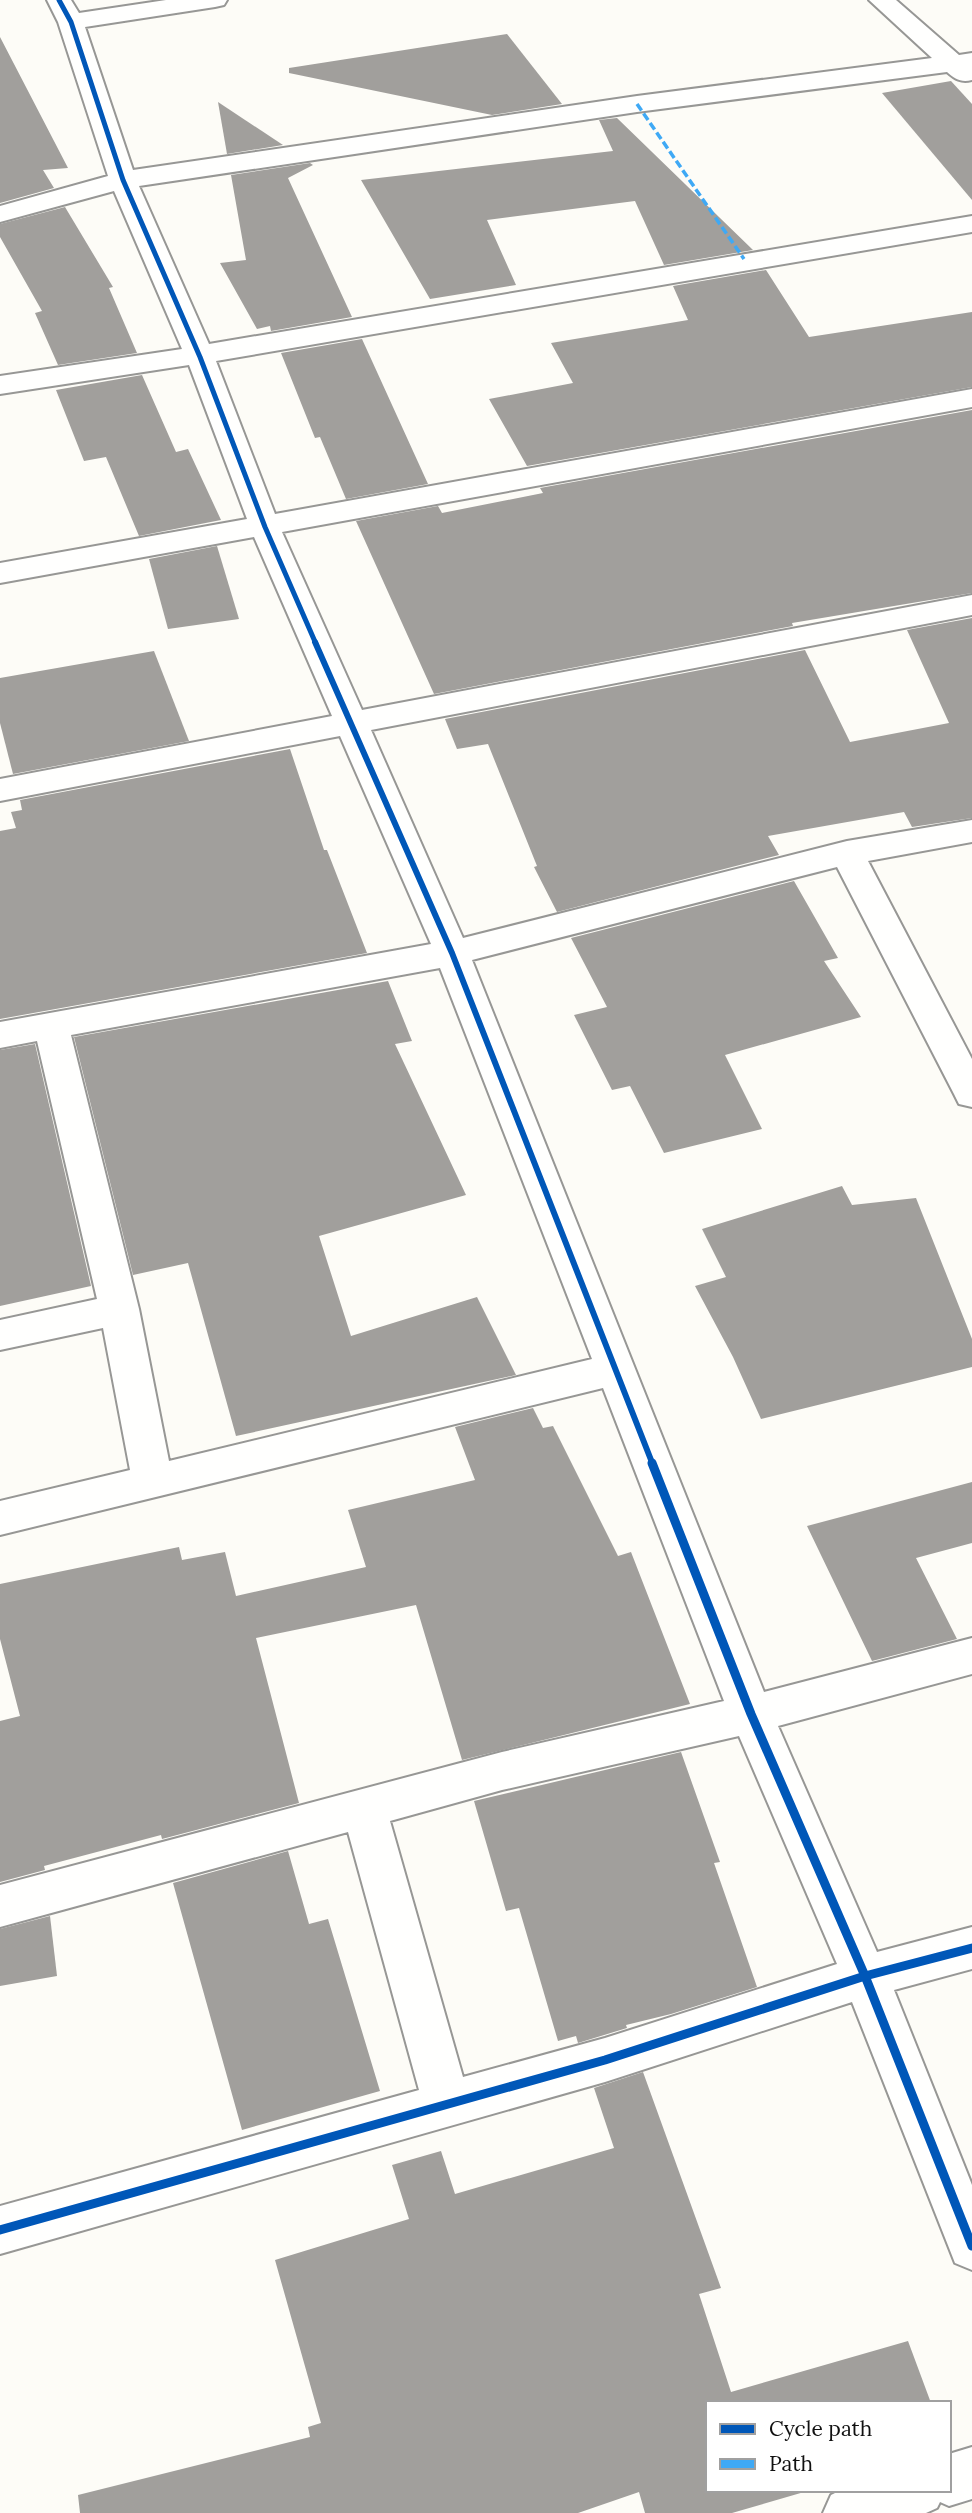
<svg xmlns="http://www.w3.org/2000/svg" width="972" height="2513" viewBox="0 0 972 2513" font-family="Lora,serif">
  <rect width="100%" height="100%" fill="#fdfcf7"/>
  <g fill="#a19f9c">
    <path d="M507,34l55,70 -70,11 -203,-42v-5z"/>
    <path d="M0,37l68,131 -25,2 11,18 -54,15z"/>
    <path d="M951,81l21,23v96l-90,-107z"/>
    <path d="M218,102l65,43 -56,9z"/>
    <path d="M617,118l136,132 -89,15 -29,-64 -148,19 29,65 -86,14 -69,-119 252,-29 -14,-31z"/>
    <path d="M310,163l3,2 -25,13 64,139 -81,14 -1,-5 -13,3 -37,-66 26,-3 -15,-85z"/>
    <path d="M65,207l48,80 -4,1 28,65 -79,12 -23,-52 7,-2 -42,-74v-13z"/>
    <path d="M766,270l43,67 163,-25v75l-445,79 -38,-67 84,-16 -22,-40 137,-23 -15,-34z"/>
    <path d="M362,339l66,145 -82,15 -26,-62 -5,1 -34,-85z"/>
    <path d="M142,375l34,77 12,-3 33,71 -82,16 -33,-79 -22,4 -28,-71z"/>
    <path d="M972,410v183l-180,30 1,3 -359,68 -78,-173 82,-15 4,7 101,-20 -3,-5z"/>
    <path d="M217,546l22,73 -71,10 -19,-70z"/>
    <path d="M972,618v200l-60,9 -8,-15 -136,24 11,19 -222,57 -23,-45 3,-1 -49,-122 -31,5 -12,-30 360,-69 45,92 99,-19 -42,-93z"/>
    <path d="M154,651l35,90 -176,33 -13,-51v-45z"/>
    <path d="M290,749l34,101h3l40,103 -367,66v-188l16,-3 -5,-16 11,-2 -2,-10z"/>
    <path d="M794,881l44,77 -14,3 37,56 -136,38 37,74 -98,24 -34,-67 -18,4 -38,-75 33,-8 -36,-69z"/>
    <path d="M388,981l24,60 -17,3 71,151 -147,41 32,100 126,-39 39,78 -280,61 -48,-173 -55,12 -59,-238z"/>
    <path d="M35,1044l56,242 -91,20v-256z"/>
    <path d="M842,1186l10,19 64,-7 56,141v28l-211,52 -28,-62 -38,-71 31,-9 -24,-48z"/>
    <path d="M533,1408l10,20 10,-2 65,130 13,-4 59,152 -228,56 -46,-155 -160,33 43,165 -137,36 -1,-4 -117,31 1,4 -45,12v-161l20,-5 -20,-77v-55l179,-37 3,13 43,-8 11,44 130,-29 -18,-57 127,-30 -20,-53z"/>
    <path d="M972,1482v61l-56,15 41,81 -85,22 -65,-135z"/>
    <path d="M681,1752l39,110 -6,1 43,124 -86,27 -45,11 1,3 -49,15 -2,-7 -18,5 -39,-133 -13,3 -32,-110z"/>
    <path d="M288,1851l21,73 19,-5 52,172 -138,39 -69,-247z"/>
    <path d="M50,1916l7,60 -57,10v-57z"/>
    <path d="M643,2072l78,216 -22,6 32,98 177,-51 23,62h-223v87h103l-79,23h-87l-6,-21 -61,21h-498l-2,-18 232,-58 -2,-10 13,-4 -46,-163 134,-41 -17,-54 49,-14 14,43 159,-46 -20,-60z"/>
  </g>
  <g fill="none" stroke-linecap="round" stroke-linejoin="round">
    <defs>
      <g id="street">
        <path d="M47,0h24l8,13 87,-13h61l-3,5 -9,2 -130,20 48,143 504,-74 295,-38 -63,-58h27l63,55 13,-2v27c-11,3 -17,-1 -25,-8l-310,40 -498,74 70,158 763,-128v16l-756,129 59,153 697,-125v18l-690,125 80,178 610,-115v20l-601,115 92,208 384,-97 125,-21v22l-104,19 104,198v48l-13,-3 -5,-10 -117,-227 -365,93 292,732 208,-54v36l-194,52 99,226 95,-25v42l-78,21 78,195v85l-17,-7 -103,-261 -247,80 -605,172v-48l419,-116 -71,-258 -348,95v-42l502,-133 222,-51 -121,-313 -603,147v-34l130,-31 -27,-142 -103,22v-30l97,-21 -60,-258 -37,7v-26l431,-78 -91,-208 -340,65v-22l332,-63 -78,-179 -254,46v-20l247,-44 -58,-154 -189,29v-18l182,-27 -68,-158 -114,31v-16l108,-30 -50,-154zM440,968l152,391 -423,102 -30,-152 -68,-274zM739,1736l98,228 -232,74 -142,39 -73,-256 112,-31z"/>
        <path d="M972,2447v52l-23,7 -9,-4 -3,6 -11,5h-103l8,-18 10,-5h108v-36z"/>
      </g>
    </defs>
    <use href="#street" stroke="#979795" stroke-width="4"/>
    <use href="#street" fill="#fffffe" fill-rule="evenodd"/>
    <path stroke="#3fa9f5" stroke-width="3.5" stroke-dasharray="8 3.5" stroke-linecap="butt" d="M637,104l107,155"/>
    <defs>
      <path id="cycleway-far2" d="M59,0l12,22 52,158 77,177 65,170 51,117"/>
      <path id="cycleway-far1" d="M315,642l137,311 201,512"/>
      <g id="cycleway">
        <path d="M652,1463l99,251 114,262 107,270"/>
        <path d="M0,2230l605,-170 260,-84 107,-28"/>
      </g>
    </defs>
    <use href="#cycleway-far2" stroke="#fff" stroke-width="9"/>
    <use href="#cycleway-far1" stroke="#fff" stroke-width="10"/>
    <use href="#cycleway" stroke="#fff" stroke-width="13"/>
    <use href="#cycleway-far2" stroke="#0057b8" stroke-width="5"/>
    <use href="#cycleway-far1" stroke="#0057b8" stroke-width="6"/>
    <use href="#cycleway" stroke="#0057b8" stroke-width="9"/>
  </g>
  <rect x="706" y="2401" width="245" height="91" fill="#ffffff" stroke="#a0a0a0" stroke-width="2"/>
  <rect x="720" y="2424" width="35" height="10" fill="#0057b8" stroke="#a0a0a0" stroke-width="2"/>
  <text x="769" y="2436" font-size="21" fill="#111111">Cycle path</text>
  <rect x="720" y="2459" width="35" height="10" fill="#3fa9f5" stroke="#a0a0a0" stroke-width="2"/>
  <text x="769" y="2471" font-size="21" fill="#111111">Path</text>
</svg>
